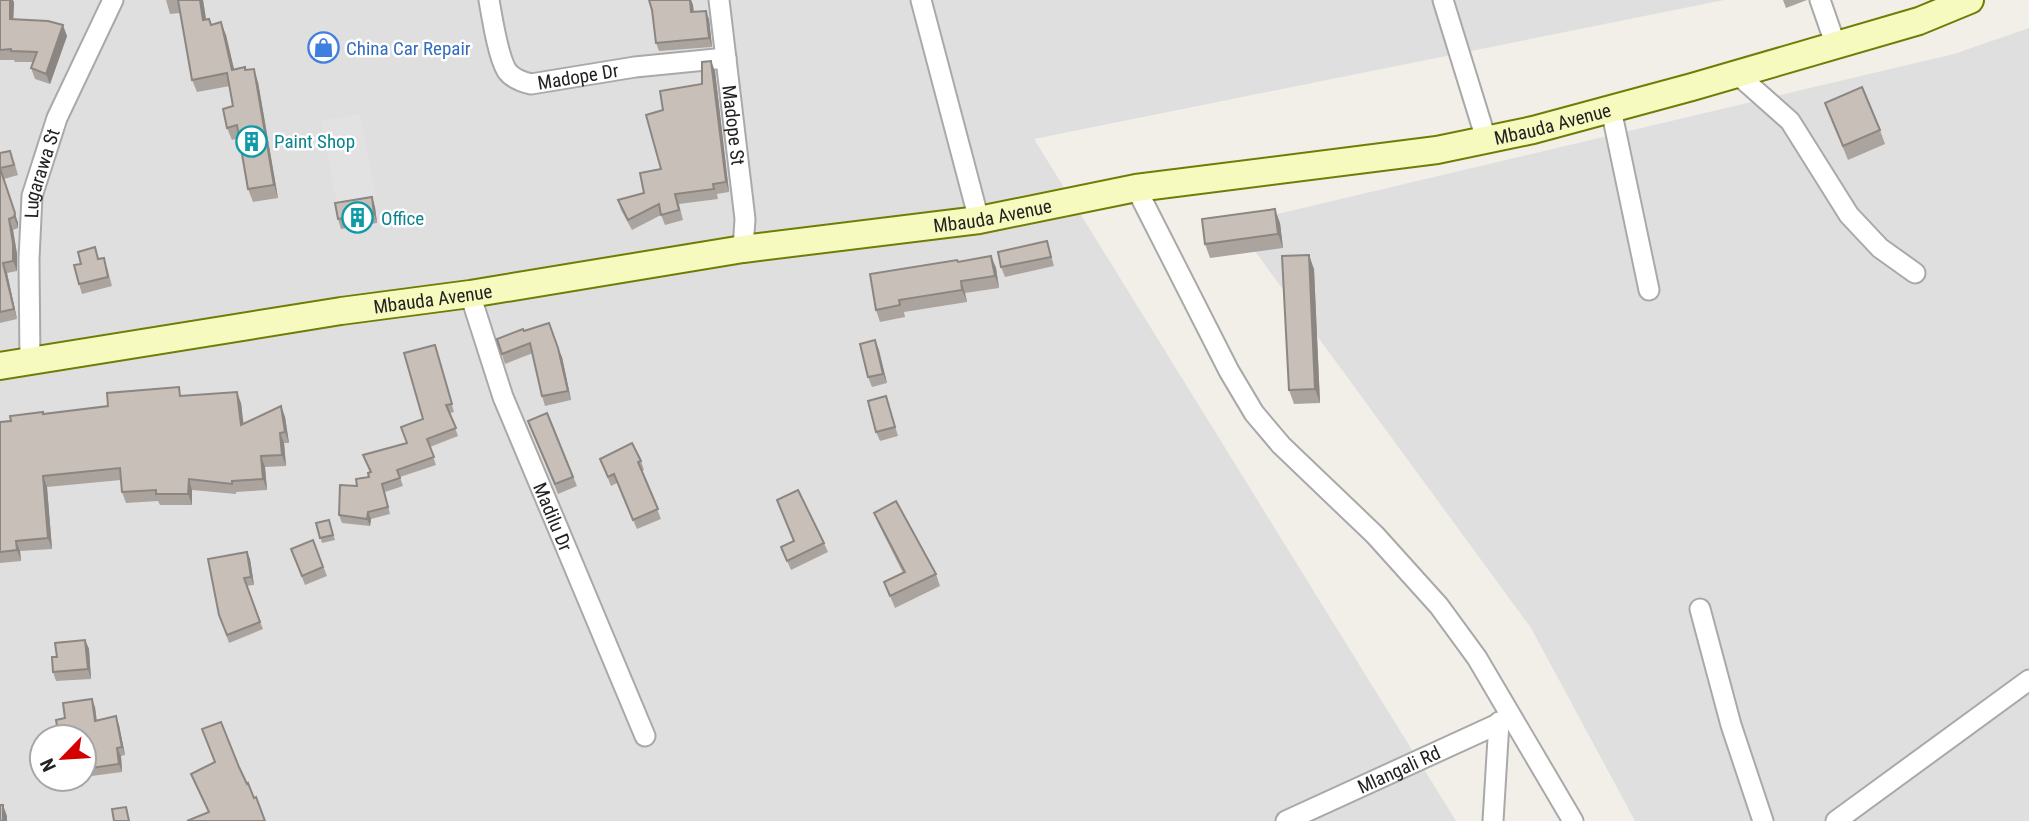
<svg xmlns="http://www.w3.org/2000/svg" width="2029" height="821" viewBox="0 0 2029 821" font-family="'Roboto Condensed',sans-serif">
  <rect width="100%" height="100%" fill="#f2efe9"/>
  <g fill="#e0dfdf" fill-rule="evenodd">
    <path d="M0,0h1724l-690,139 422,682h-1456zM42,737h42v42h-42z"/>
    <path d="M2029,28v793h-394l-104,-193 -296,-404 719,-170z"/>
  </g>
  <path fill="#e2e2e2" d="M360,114l16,83 -39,7 -16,-83z"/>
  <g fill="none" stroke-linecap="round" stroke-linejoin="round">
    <defs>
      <g id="street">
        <path id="s1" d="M489,0c3,17 9,57 18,71 6,8 15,11 24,13l104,-17 91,-9"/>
        <path id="s2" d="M719,0l26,219 -2,30"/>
        <path d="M921,0l58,220"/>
        <path d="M1443,0l43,139"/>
        <path d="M1820,0l16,46"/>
        <path d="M1737,74l53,47 59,94 31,33 35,25"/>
        <path d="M1611,109l38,181"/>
        <path d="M1136,188l93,183 25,42 27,32 94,90 64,71 38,52 96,163"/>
        <path id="s3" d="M470,294l33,103 142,339"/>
        <path id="s4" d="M30,361l-1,-102 3,-63 25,-78 56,-118"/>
        <path d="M1700,609l31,116 32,96"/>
        <path id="s5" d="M1286,821l225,-103"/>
        <path d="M1493,821l6,-99"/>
        <path d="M1836,821l193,-141"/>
      </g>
      <g id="secondary">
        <path id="s6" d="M0,366l341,-55 129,-17 273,-45 236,-29 157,-32 301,-38 96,-20 159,-43 227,-66 51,-21"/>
      </g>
    </defs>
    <use href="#street" stroke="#a9a9a9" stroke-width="23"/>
    <use href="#secondary" stroke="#707d05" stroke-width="30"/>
    <use href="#street" stroke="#fff" stroke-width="19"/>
    <use href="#secondary" stroke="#f7fabf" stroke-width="26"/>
  </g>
  <g fill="#aba49e">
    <path d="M0,0h13l1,3 -1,16 54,17 -17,48 -15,-5 -4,-11 2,-6h-18l-1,-2h-14z"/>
    <path d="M166,0h37l3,19h3l3,6 14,10 8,34 12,1 12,12 20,116 -25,4 -5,-13 -9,-51 -7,2 -5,-12 6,-22 -3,-20 -33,6 -5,-12 -12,-67 -10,1z"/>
    <path d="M649,0h42l2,5 1,7 15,7 3,28 -53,4 -3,-8 -4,-33z"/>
    <path d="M1783,0h24l-21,8z"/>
    <path d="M715,71l14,121 -12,2 1,5 -39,5 4,16 -18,5 -4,-10 -29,15 -11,-20 -3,-10 26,-7 17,-24 2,-59 39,-26z"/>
    <path d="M1825,103l55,27 5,14 -37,16z"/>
    <path d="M0,153l14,8 4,14 -14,4 14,44v5l-5,2 4,24v17l-10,2 10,46 -17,4z"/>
    <path d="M372,197l3,10 2,16 -36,6 -3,-10z"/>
    <path d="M1280,223l3,25 -73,10 -5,-14z"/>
    <path d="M1047,241l7,25 -49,11 -4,-10z"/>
    <path d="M991,256l5,12 3,20 -34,5 2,9 -63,10 1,5 -25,5 -4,-12 82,-48z"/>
    <path d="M99,259l8,8 5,19 -30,8 -3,-10z"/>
    <path d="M1314,269l6,134 -26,1 -5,-14z"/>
    <path d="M524,331l38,26 9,43 -26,6 -3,-10 -9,-43 -28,11 -8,-25z"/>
    <path d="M875,340l12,43 -15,4 -4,-10z"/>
    <path d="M437,352l17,60 -4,1 8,23 -28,11 6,18 -36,12 3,9 -18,6 5,22 -19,5 -1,7 -28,-3 -3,-8 18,-29 12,-9 1,-5 -7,-17 44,-12 16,-24z"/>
    <path d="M182,396l59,7 2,21 38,-18 4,11 4,26h-5l2,23 -21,1 2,23 -31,2v2l-44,-4v15h-32l-2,-4 -32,2 -4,-11 -1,-12 -74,7 5,62 -32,2 1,10 -21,2v-141l44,-8z"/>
    <path d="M889,405l9,31 -18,5 -4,-9z"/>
    <path d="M547,413l30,73 -19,8 -30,-73z"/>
    <path d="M600,459l41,2 3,9 -2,1 19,48 -24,10 -20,-46 -6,3z"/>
    <path d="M777,500l47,43 4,9 -37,18 -10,-23 13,-6z"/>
    <path d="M874,513l62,61 4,12 -45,22 -11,-26 19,-9 -24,-48z"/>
    <path d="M329,520l6,20 -13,3 -6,-20z"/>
    <path d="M313,540l14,36 -22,9 -14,-36z"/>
    <path d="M247,552l3,7 4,26 -8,1 17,43 -34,14 -10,-28z"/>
    <path d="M85,640l4,9 2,30 -35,2 -3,-9 4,-15z"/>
    <path d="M95,707l1,13 23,5 6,30 -4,1 1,16 -38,5v-40l-19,-19z"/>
  </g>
  <g fill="#8b8681">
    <path d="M10,0h3l1,3 -1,26 -3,-10z"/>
    <path d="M200,0h3l5,32 -5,-12z"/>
    <path d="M690,0h1l2,5 1,16 -3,-9z"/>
    <path d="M706,11l3,8 3,28 -3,-9z"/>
    <path d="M221,22l5,13 11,47 -5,-12z"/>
    <path d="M63,25l4,11 -17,48 -4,-10z"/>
    <path d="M711,61l4,10 14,121 -3,-10z"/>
    <path d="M254,69l4,13 20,116 -4,-13z"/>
    <path d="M0,168l18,55v5l-4,-11z"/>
    <path d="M372,197l3,10 2,16 -3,-9z"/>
    <path d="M1275,209l5,14 3,25 -5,-14z"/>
    <path d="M9,219l4,11 4,24v17l-4,-10z"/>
    <path d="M1309,255l5,14 6,134 -5,-14z"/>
    <path d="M991,256l5,12 3,20 -4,-12z"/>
    <path d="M3,263l4,10 10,46 -3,-10z"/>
    <path d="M961,281l4,12 2,9 -5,-12z"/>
    <path d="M875,340l4,10 8,33 -4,-9z"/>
    <path d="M558,348l4,9 9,43 -3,-9z"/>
    <path d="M237,392l4,11 4,33 -4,-11z"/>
    <path d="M281,406l4,11 4,26 -4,-11z"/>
    <path d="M280,433l4,10 2,23 -4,-11z"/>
    <path d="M261,456l4,11 2,23 -4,-11z"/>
    <path d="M43,476l4,11 5,62 -4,-11z"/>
    <path d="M189,479l3,11v15l-4,-11z"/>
    <path d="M368,512l3,7 -1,7 -3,-7z"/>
    <path d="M16,541l4,10 1,10 -4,-11z"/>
    <path d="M247,552l3,7 4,26 -3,-8z"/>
    <path d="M85,640l4,9 2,30 -3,-10z"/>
    <path d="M92,699l3,8 3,22 -3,-8z"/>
    <path d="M116,716l3,9 6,30 -3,-8z"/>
    <path d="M117,748l4,8 1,16 -3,-8z"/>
    <path d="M3,805l4,11v5h-4z"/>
  </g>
  <g fill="#c7bfb8" stroke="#8b8681" stroke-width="2">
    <path d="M0,0h10v19l38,2 15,4 -17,49 -15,-6 6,-16 -26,-1v-2l-11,1z"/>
    <path d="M178,0h22l3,20 6,-1 2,6 10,-3 11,48 13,-3v3l9,-1 20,116 -26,4 -11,-64 -10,3 -4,-19 10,-3 -6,-33 -35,7z"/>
    <path d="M649,0h41l1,12 15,-1 3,27 -53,5 -4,-33z"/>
    <path d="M711,61l15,121 -13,2 1,5 -39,5 4,16 -18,5 -2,-11 -31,16 -10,-20 26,-7 -4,-20 21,-4 -15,-54 17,-5 -3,-19 42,-7v-22z"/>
    <path d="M1862,87l18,43 -37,16 -18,-43z"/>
    <path d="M10,151l4,14 -14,3 15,45 -1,4 -5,2 4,24v18l-10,2 11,46 -14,3v-159z"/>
    <path d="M372,197l2,17 -36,5 -3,-16z"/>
    <path d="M1275,209l3,25 -73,10 -3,-25z"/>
    <path d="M1047,241l4,16 -50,10 -3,-15z"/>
    <path d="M95,247l3,12 6,-1 4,19 -29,7 -5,-19 7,-1 -3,-12z"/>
    <path d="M1309,255l6,134 -26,1 -7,-134z"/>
    <path d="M991,256l4,20 -34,5 1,9 -63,10 1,5 -24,5 -6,-36 87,-14 1,2z"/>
    <path d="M549,323l9,25 10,43 -26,5 -12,-53 -28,11 -5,-15 26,-10 1,2z"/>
    <path d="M875,340l8,34 -15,3 -8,-33z"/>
    <path d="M435,345l17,59 -6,1 10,23 -29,11 7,18 -37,13 3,8 -18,6 6,23 -20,5 -1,7 -28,-4 1,-30 17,1 -1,-7 13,-2 -1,-4 3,-1 -8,-17 44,-12 -6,-16 22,-8 -19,-66z"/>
    <path d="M179,387l1,9 57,-4 4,33 40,-19 4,26 -5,1 2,22 -21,1 2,23 -31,2v3l-43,-5 -1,15h-32v-4l-34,2 -2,-24 -77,8 5,62 -32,3 1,9 -17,2v-130l11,-1 -1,-5 33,-4v2l65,-8 -1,-13z"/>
    <path d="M886,396l9,31 -19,5 -8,-31z"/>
    <path d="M547,413l26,64 -18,7 -27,-63z"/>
    <path d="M632,443l9,18 -3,1 20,47 -25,11 -19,-46 -6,3 -8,-18z"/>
    <path d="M798,490l26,53 -37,18 -6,-14 13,-6 -17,-41z"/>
    <path d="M896,501l40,73 -46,22 -6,-14 21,-10 -31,-59z"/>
    <path d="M329,520l4,15 -13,3 -4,-15z"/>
    <path d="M313,540l10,27 -21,9 -11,-27z"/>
    <path d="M247,552l4,25 -7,1 16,44 -33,13 -8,-20 -11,-56z"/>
    <path d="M85,640l3,29 -35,3 -1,-15h5l-2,-14z"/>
    <path d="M92,699l3,22 21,-5 6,31 -5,1 2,16 -35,5v-32h-25l-3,-17 9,-2 -2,-15z"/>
    <path d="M221,722l18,45 8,17 1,-1 6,15 2,-1 9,24h-78l22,-9 -18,-38 24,-12 -13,-33z"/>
    <rect x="0" y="805" width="3" height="16"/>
    <path d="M126,807l3,14h-15l-2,-12z"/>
  </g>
  <defs>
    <symbol id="shop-ring" viewBox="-11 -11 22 22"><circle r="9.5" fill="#fff" stroke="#3f7fe0" stroke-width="1.5"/><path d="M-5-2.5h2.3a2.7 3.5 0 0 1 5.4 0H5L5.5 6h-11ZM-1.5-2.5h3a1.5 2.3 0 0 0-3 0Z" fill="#3f7fe0"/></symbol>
    <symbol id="building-ring" viewBox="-11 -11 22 22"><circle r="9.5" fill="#fff" stroke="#0f9aa8" stroke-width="1.5"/><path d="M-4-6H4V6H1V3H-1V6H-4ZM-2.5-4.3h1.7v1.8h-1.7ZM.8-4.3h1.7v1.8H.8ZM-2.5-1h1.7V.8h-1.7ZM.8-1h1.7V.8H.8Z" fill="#0f9aa8"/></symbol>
  </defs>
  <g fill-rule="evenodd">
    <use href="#shop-ring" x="306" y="30" width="35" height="35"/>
    <use href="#building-ring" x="234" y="124" width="35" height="35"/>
    <use href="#building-ring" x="340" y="200" width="35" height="35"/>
  </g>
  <g text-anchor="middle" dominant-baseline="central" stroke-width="5" stroke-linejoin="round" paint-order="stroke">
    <g font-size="19" fill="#366cbe" stroke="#fff" text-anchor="start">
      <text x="346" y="48">China Car Repair</text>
    </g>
    <g font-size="19" fill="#222" stroke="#fff">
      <text stroke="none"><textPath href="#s1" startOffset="149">Madope Dr</textPath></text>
      <text stroke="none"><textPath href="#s6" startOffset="1572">Mbauda Avenue</textPath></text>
      <text stroke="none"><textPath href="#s2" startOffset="126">Madope St</textPath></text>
      <text stroke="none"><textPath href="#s4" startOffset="189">Lugarawa St</textPath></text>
      <text stroke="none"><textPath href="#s6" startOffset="1004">Mbauda Avenue</textPath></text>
      <text stroke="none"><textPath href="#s6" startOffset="438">Mbauda Avenue</textPath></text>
      <text stroke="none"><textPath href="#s3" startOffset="238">Madilu Dr</textPath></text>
      <text stroke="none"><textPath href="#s5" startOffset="124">Mlangali Rd</textPath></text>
    </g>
    <g font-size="19" fill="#0d838f" stroke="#fff" text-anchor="start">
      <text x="274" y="141">Paint Shop</text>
      <text x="381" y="218">Office</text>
    </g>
  </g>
  <g transform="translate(63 758) rotate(245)"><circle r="33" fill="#ffffff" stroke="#a7a7a7" stroke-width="2"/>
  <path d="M0-5L12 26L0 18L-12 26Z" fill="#d40000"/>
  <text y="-10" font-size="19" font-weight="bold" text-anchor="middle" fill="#222222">N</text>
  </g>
</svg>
